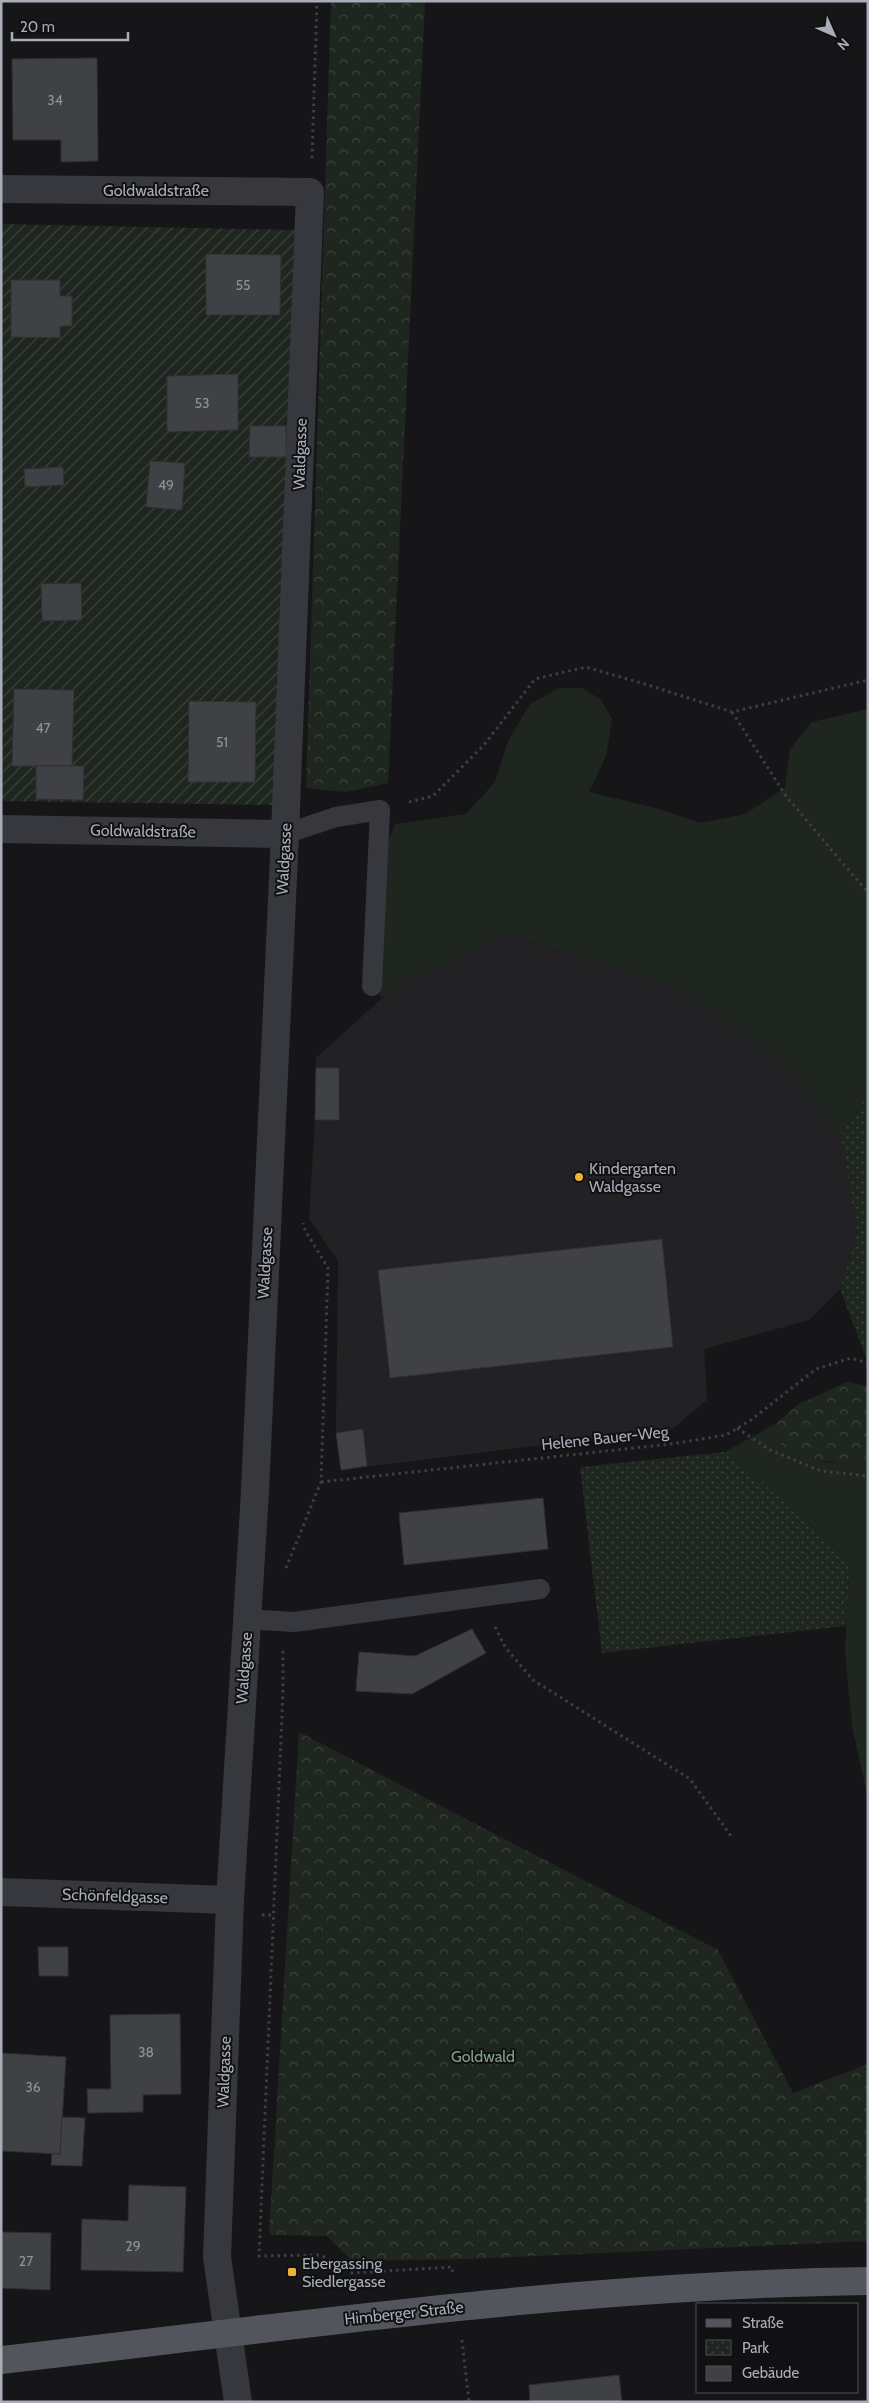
<svg xmlns="http://www.w3.org/2000/svg" width="869" height="2403" viewBox="0 0 869 2403" font-family="Cabin,sans-serif">
  <defs>
    <pattern id="forest-crowns" width="20" height="18" patternUnits="userSpaceOnUse" patternTransform="scale(1.25)"><rect width="20" height="18" fill="#1e261f"/><path d="M2 6a3 3 0 1 1 6 0M12 15a3 3 0 1 1 6 0" fill="none" stroke="#3c433d"/></pattern>
    <pattern id="park-dots" width="8" height="8" patternUnits="userSpaceOnUse" patternTransform="scale(1.25)"><rect width="8" height="8" fill="#1e261f"/><path d="M2 2h.1M6 6h.1" fill="none" stroke="#3c433d" stroke-width="1.8" stroke-linecap="round"/></pattern>
    <pattern id="garden-furrows" width="10" height="10" patternUnits="userSpaceOnUse" patternTransform="scale(1.25)"><rect width="10" height="10" fill="#1e261f"/><path d="M-1 1l2-2M0 10L10 0M9 11l2-2" fill="none" stroke="#3c433d"/></pattern>
  </defs>
  <rect width="100%" height="100%" fill="#161618"/>
  <path fill="#222225" d="M500,932l176,56 106,72 59,76 16,96 -17,57 -31,31 -105,29 3,51 -35,29 -331,41 -5,-37 2,-172 -29,-42 6,-99 1,-62 86,-78 37,-10z"/>
  <g fill="#1e261f">
    <path d="M559,688h24l18,12 11,19 -6,37 -17,36 66,16 46,15 44,-9 40,-26 5,-39 22,-27 56,-13v385l-27,42 -59,-76 -106,-72 -176,-56 -61,38 -37,10 -22,19 4,-146 11,-29 71,-10 29,-32 13,-41 22,-37z"/>
    <path d="M777,1423l-2,15 51,24 42,4v333l-16,-73 -7,-75 5,-90 -106,-95 -19,-14z"/>
  </g>
  <g fill="url(#forest-crowns)">
    <path d="M331,1h94l-37,782 -42,9 -40,-4z"/>
    <path d="M847,1382l21,4v80c-27,-3 -75,-6 -93,-28l2,-15 20,-18z"/>
    <path d="M299,1732l419,218 75,143 75,-29v177l-399,18 -117,2 -25,-25 -58,-1z"/>
  </g>
  <g fill="url(#park-dots)">
    <path d="M868,1094v269l-28,-74 17,-57 -16,-96z"/>
    <path d="M725,1452l19,14 106,95 -4,65 -244,27 -22,-186z"/>
  </g>
  <path fill="url(#garden-furrows)" d="M1,224l294,6 -22,575 -272,-4z"/>
  <g fill="#404145" stroke="#303034">
    <path d="M97,58l1,103 -37,1v-22h-48l-1,-81z"/>
    <path d="M206,254l75,1 -1,60h-74z"/>
    <path d="M11,280h49v16h12v30h-12v12l-49,-1z"/>
    <path d="M238,374v56l-71,2v-56z"/>
    <path d="M250,426h36v31h-37z"/>
    <path d="M150,461l35,2 -3,47 -36,-3z"/>
    <path d="M63,467l1,18 -39,2 -1,-18z"/>
    <path d="M81,583l1,37 -40,1 -1,-37z"/>
    <path d="M14,689l60,1 -2,76h-60z"/>
    <path d="M189,701l67,1 -1,80h-67z"/>
    <path d="M36,766h48l-1,34 -47,-1z"/>
    <path d="M316,1068h23v52h-24z"/>
    <path d="M662,1239l11,108 -283,31 -12,-108z"/>
    <path d="M363,1429l4,37 -26,4 -5,-37z"/>
    <path d="M543,1498l5,51 -144,16 -5,-52z"/>
    <path d="M472,1629l14,24 -74,41 -56,-3 3,-39 56,4z"/>
    <path d="M38,1947h30v29h-29z"/>
    <path d="M180,2014l1,80 -38,1v17l-55,1 -1,-24h24l-1,-74z"/>
    <path d="M1,2053l65,4 -6,97 -59,-3z"/>
    <path d="M62,2117l23,1 -3,48 -31,-1 1,-11h8z"/>
    <path d="M129,2185l57,2 -3,85 -102,-2 1,-51 46,2z"/>
    <path d="M1,2232l50,1 -1,57 -49,-2z"/>
    <path d="M619,2375l3,27h-97l5,-1 -1,-16z"/>
  </g>
  <g fill="none" stroke-linecap="round" stroke-linejoin="round">
    <g stroke="#3d3f44" stroke-width="3" stroke-dasharray="2.5 4" stroke-linecap="butt">
      <path d="M312,158l5,-157"/>
      <path d="M732,712l54,84 82,97"/>
      <path d="M409,802l24,-6 51,-51 51,-66 51,-12 62,18 84,27 136,-32"/>
      <path d="M737,1428l33,22 51,21 47,5"/>
      <path d="M321,1482l350,-38 55,-9 25,-15 65,-51 35,-11 17,5"/>
      <path d="M286,1568l35,-86 7,-214 -23,-38 -2,-7"/>
      <path d="M495,1627l10,20 28,33 157,99 41,57"/>
      <path d="M283,1651v40l-24,565 62,-1 31,18 100,-6 1,8"/>
      <path d="M262,1915h12"/>
      <path d="M462,2340l7,62"/>
    </g>
    <g stroke="#37383d" stroke-width="20">
      <path d="M285,834l51,-17 44,-7 -8,176"/>
      <path d="M247,1619l47,3 246,-33"/>
    </g>
    <g stroke="#37383d" stroke-width="28">
      <path d="M1,189l309,3 -25,642 -30,657 -25,409 -13,357 21,145"/>
      <path d="M1,829l284,5"/>
      <path d="M1,1892l229,8"/>
    </g>
    <path stroke="#53555c" stroke-width="28" d="M1,2360c288,-33 576,-75 867,-79"/>
  </g>
  <g fill="#f2b134" stroke="#111113" stroke-width="2">
    <circle cx="579" cy="1177" r="5"/>
    <rect x="287" y="2267" width="10" height="10" rx="2.5"/>
  </g>
  <g text-anchor="middle" dominant-baseline="central" stroke-width="4" stroke-linejoin="round" paint-order="stroke">
    <g font-size="14" fill="#8e929b">
      <text x="55" y="100">34</text>
      <text x="243" y="285">55</text>
      <text x="202" y="403">53</text>
      <text x="166" y="485">49</text>
      <text x="43" y="728">47</text>
      <text x="222" y="742">51</text>
      <text x="146" y="2052">38</text>
      <text x="33" y="2087">36</text>
      <text x="133" y="2246">29</text>
      <text x="26" y="2261">27</text>
    </g>
    <g font-size="16" fill="#a8adb8" stroke="#111113">
      <text x="156" y="190">Goldwaldstraße</text>
      <text transform="translate(300 454) rotate(-88)">Waldgasse</text>
      <text transform="translate(143 831) rotate(1)">Goldwaldstraße</text>
      <text transform="translate(284 859) rotate(-87)">Waldgasse</text>
      <text transform="translate(265 1263) rotate(-87)">Waldgasse</text>
      <text transform="translate(605 1438) rotate(-6)">Helene Bauer-Weg</text>
      <text transform="translate(244 1668) rotate(-86)">Waldgasse</text>
      <text transform="translate(115 1896) rotate(2)">Schönfeldgasse</text>
      <text transform="translate(224 2072) rotate(-88)">Waldgasse</text>
      <text transform="translate(404 2313) rotate(-6)">Himberger Straße</text>
    </g>
    <g font-size="16" fill="#a8adb8" stroke="#111113" text-anchor="start">
      <text x="589" y="1168">Kindergarten<tspan x="589" dy="18">Waldgasse</tspan></text>
      <text x="302" y="2263">Ebergassing<tspan x="302" dy="18">Siedlergasse</tspan></text>
    </g>
    <g font-size="16" fill="#7fa381" stroke="#111113">
      <text x="483" y="2056">Goldwald</text>
    </g>
  </g>
  <rect width="869" height="2403" fill="none" stroke="#a8adb8" stroke-width="5"/>
  <rect x="696" y="2303" width="162" height="90" fill="#111113" stroke="#4d4f55"/>
  <rect x="706" y="2319" width="25" height="8" fill="#53555c" stroke="#4d4f55"/>
  <text x="742" y="2328" font-size="15" fill="#a8adb8">Straße</text>
  <rect x="706" y="2340" width="25" height="15" fill="url(#park-dots)" stroke="#4d4f55"/>
  <text x="742" y="2353" font-size="15" fill="#a8adb8">Park</text>
  <rect x="706" y="2366" width="25" height="15" fill="#404145" stroke="#4d4f55"/>
  <text x="742" y="2378" font-size="15" fill="#a8adb8">Gebäude</text>
  <g transform="translate(834 35) rotate(135)" stroke="#111113" stroke-width="4" paint-order="stroke">
  <path d="M0-4L9 19L0 12L-9 19Z" fill="#a8adb8"/>
  <text y="-8" font-size="14" font-weight="bold" text-anchor="middle" fill="#a8adb8">N</text>
  </g>
  <path d="M12 32v8h116v-8" fill="none" stroke="#a8adb8" stroke-width="2.5"/>
  <text x="20" y="32" font-size="15" fill="#a8adb8" stroke="#111113" stroke-width="4" paint-order="stroke">20 m</text>
</svg>
